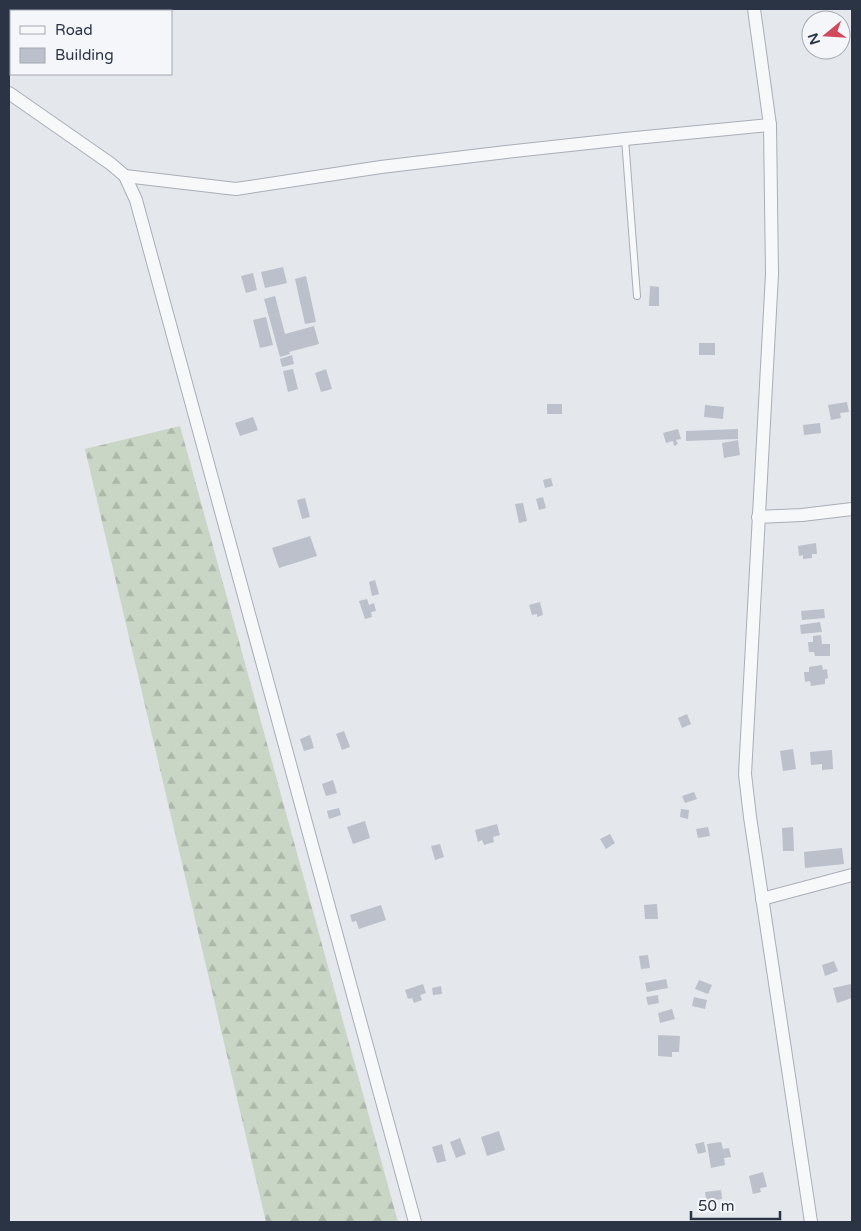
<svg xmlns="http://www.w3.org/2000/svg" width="861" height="1231" viewBox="0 0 861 1231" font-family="'Varela Round',sans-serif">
  <defs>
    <pattern id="forest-firs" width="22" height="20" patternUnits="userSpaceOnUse" patternTransform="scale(1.25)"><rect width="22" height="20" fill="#c9d6c5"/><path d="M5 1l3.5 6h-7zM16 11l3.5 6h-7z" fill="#adb8ab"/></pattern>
  </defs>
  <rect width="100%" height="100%" fill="#e4e7ec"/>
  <path fill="url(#forest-firs)" d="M180,426l218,796h-132l-181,-773z"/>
  <g fill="#bbc0ca">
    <path d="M283,267l4,16 -22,5 -4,-16z"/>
    <path d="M253,273l4,17 -11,3 -5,-17z"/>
    <path d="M306,276l10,46 -11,2 -10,-45z"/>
    <path d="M650,286l9,1v19h-10z"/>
    <path d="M275,296l10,38 29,-8 5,18 -30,8 1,2 -10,3 -16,-58z"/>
    <path d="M266,317l7,28 -13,3 -7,-28z"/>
    <rect x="699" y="343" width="16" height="12"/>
    <path d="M292,355l2,9 -12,3 -2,-8z"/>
    <path d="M293,369l5,20 -10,3 -5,-21z"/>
    <path d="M326,369l6,20 -11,3 -6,-19z"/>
    <path d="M847,402l2,10 -9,1 1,5 -10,2 -3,-15z"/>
    <rect x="547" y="404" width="15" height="10"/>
    <path d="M705,405l19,2 -1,12 -19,-2z"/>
    <path d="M253,417l5,13 -18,6 -5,-13z"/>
    <path d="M820,423l1,10 -17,2 -1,-10z"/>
    <path d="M678,429l3,10 -5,1 2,4 -4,2 -1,-5 -7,2 -3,-10z"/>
    <path d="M738,429v10l-52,2v-10z"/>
    <path d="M738,440l2,15 -16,3 -2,-15z"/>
    <path d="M551,478l2,8 -8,2 -2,-8z"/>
    <path d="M543,497l3,11 -7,2 -3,-11z"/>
    <path d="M305,498l5,19 -8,2 -5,-19z"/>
    <path d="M523,503l4,18 -8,2 -4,-19z"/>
    <path d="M310,536l7,20 -38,12 -7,-20z"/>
    <path d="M816,543l1,11h-5v4l-9,1v-4l-4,1 -1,-10z"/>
    <path d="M375,580l4,14 -7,2 -3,-14z"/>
    <path d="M367,599l2,6 5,-2 2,8 -5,1 1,5 -7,2 -6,-18z"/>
    <path d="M540,602l3,13 -6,2v-3l-5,1 -3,-10z"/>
    <path d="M824,609l1,9 -23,2 -1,-9z"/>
    <path d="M820,622l2,10 -21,2 -1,-9z"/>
    <path d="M821,635l1,9h8v12h-15l-1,-4h-5l-1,-10h5v-6z"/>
    <path d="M822,665l1,5 4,-1 1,9 -3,1v5l-14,2 -1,-5 -5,1 -1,-10h5v-5z"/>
    <path d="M687,714l4,10 -9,4 -4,-10z"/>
    <path d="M344,731l6,16 -8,3 -6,-16z"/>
    <path d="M310,735l4,13 -10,3 -4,-12z"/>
    <path d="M793,749l3,20 -13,2 -3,-20z"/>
    <path d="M832,750l1,19 -11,1v-6l-11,1 -1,-13z"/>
    <path d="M333,780l4,13 -11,3 -4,-12z"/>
    <path d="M694,792l3,7 -12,4 -3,-7z"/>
    <path d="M339,808l2,7 -12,4 -2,-8z"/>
    <path d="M681,809l8,1 -1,9 -8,-2z"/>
    <path d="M365,821l5,17 -17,6 -6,-17z"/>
    <path d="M497,824l3,11 -7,2 1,5 -10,3 -2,-5 -4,2 -3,-12z"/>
    <path d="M708,827l2,9 -12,2 -2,-9z"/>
    <path d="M793,827l1,24h-11l-1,-23z"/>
    <path d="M610,834l5,9 -9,6 -6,-10z"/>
    <path d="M440,844l4,13 -9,3 -4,-14z"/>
    <path d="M842,848l2,16 -39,4 -1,-16z"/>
    <path d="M657,904l1,15h-13l-1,-14z"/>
    <path d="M381,905l5,15 -27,9 -3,-8 -4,1 -2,-7z"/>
    <path d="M648,955l2,13 -9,1 -2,-13z"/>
    <path d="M834,961l4,10 -13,5 -3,-11z"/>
    <path d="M666,979l2,9 -21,4 -2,-9z"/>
    <path d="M699,980l13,5 -4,9 -13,-5z"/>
    <path d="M423,984l3,9 -6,2 2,5 -8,3 -2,-5 -4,1 -3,-9z"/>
    <path d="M851,984l1,14 -15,5 -4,-15z"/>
    <path d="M441,986l1,8 -9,1 -1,-7z"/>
    <path d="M658,995l1,8 -11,2 -2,-8z"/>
    <path d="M694,997l13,3 -2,9 -13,-3z"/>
    <path d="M672,1009l3,10 -15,4 -2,-10z"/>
    <path d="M658,1035l22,1 -1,16h-7v5l-14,-1z"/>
    <path d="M499,1131l6,19 -18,6 -6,-19z"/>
    <path d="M460,1138l6,16 -10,4 -6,-16z"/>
    <path d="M704,1142l2,10 -8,2 -3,-10z"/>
    <path d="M721,1142l2,7 6,-1 2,9 -7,1 1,7 -14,3 -4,-24z"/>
    <path d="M442,1144l4,17 -9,2 -5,-16z"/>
    <path d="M763,1172l4,15 -7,1 1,4 -8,2 -4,-18z"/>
    <path d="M721,1190l1,9 -7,1 1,4 -9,1 -2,-13z"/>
  </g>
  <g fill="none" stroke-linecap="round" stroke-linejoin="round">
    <defs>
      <path id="service" d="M625,139l12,157"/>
      <g id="minor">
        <path d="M754,9l16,116 2,149 -27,500 5,43 61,405"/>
        <path d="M9,93l102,71 14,12 11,24 279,1022"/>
        <path d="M125,176l111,13 145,-22 125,-15 119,-13 145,-14"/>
        <path d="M758,517l44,-2 50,-6"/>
        <path d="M762,899l90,-24"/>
      </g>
    </defs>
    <use href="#service" stroke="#a9aeb7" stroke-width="8"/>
    <use href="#minor" stroke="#a9aeb7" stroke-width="14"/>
    <use href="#service" stroke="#f7f8fa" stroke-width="6"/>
    <use href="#minor" stroke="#f7f8fa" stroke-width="12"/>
  </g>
  <rect width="861" height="1231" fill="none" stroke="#2b3445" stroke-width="20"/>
  <rect x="10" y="10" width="162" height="65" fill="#f4f6f9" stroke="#a4a8b1"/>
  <rect x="20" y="26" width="25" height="8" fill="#f7f8fa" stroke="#a4a8b1"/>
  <text x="55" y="35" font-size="15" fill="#2b3445">Road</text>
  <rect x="20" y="48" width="25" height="15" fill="#bbc0ca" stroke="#a4a8b1"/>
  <text x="55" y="60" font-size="15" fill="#2b3445">Building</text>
  <g transform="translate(826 35) rotate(252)"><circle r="24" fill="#f4f6f9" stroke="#a4a8b1"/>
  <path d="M0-4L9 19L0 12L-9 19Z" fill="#d1495b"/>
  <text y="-8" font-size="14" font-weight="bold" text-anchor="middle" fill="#2b3445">N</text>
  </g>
  <path d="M691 1211v8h89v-8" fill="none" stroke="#2b3445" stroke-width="2.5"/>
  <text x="698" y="1211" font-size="15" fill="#2b3445" stroke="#f4f6f9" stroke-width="4" paint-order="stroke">50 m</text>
</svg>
